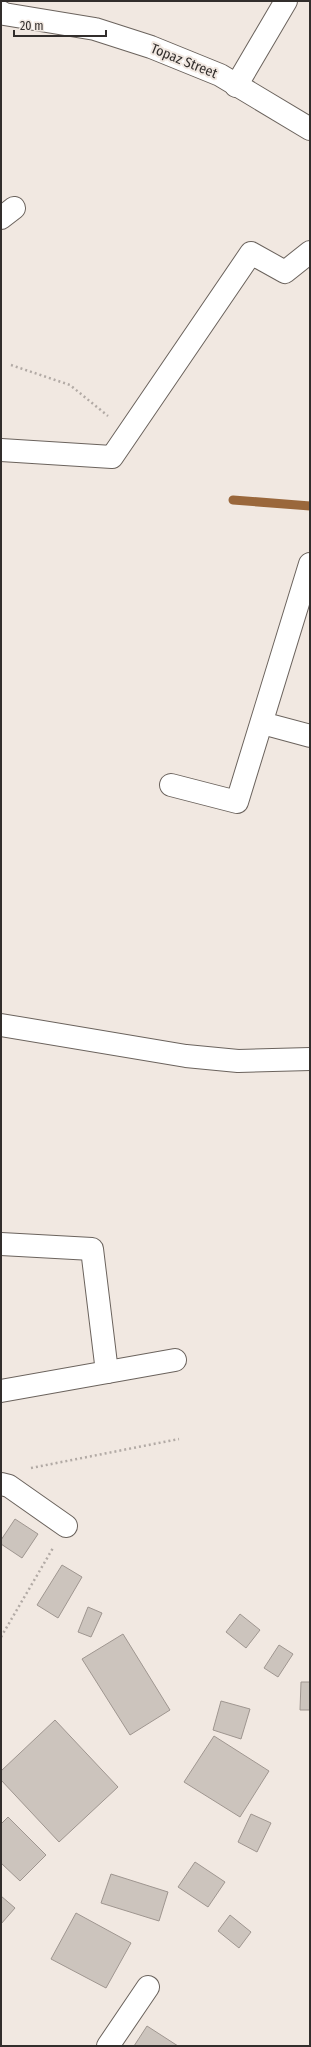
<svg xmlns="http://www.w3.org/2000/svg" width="311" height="2047" viewBox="0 0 311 2047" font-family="'Fira Sans Condensed',sans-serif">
  <rect width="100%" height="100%" fill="#f1e8e1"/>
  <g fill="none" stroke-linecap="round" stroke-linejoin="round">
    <path stroke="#9a673b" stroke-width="9" d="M233,500l77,6"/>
  </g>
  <g fill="#ccc4bd" stroke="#9f9690">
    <path d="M15,1519l23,15 -16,24 -21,-14v-4z"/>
    <path d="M62,1565l20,12 -24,41 -21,-13z"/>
    <path d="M88,1607l14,6 -11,24 -13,-5z"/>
    <path d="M240,1614l20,16 -14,18 -20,-16z"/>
    <path d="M123,1634l47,76 -40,25 -48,-76z"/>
    <path d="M279,1645l14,9 -15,23 -14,-9z"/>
    <path d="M301,1682h9v28h-10z"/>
    <path d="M221,1701l29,8 -9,30 -28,-9z"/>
    <path d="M55,1720l63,67 -59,55 -58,-62v-9z"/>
    <path d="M214,1736l55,35 -29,46 -56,-35z"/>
    <path d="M251,1814l20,9 -14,29 -19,-10z"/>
    <path d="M8,1817l38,38 -26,26 -19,-18v-39z"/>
    <path d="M195,1862l30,20 -17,25 -30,-20z"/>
    <path d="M111,1874l57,18 -9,29 -58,-18z"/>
    <path d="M1,1896l14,12 -14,16z"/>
    <path d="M76,1913l55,30 -25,45 -55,-29z"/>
    <path d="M230,1915l21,17 -12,16 -21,-17z"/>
    <path d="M147,2026l31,20h-44z"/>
  </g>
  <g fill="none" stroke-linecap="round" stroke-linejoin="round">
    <defs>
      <g id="minor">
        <path d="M1,12l3,2 91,15 56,18 69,28 90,54"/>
        <path d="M236,86l50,-85"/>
        <path d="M1,218l13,-10"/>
        <path d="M1,450l111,7 139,-204 34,19 25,-20"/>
        <path d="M262,723l48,13"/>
        <path d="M171,785l66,17 73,-238"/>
        <path d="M1,1025l185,31 52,5 72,-2"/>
        <path d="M1,1244l91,5 15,123"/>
        <path d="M1,1391l174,-31"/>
        <path d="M1,1484l8,2 57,40"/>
        <path d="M108,2046l40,-59"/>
      </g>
    </defs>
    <use href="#minor" stroke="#6b635d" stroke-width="24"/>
    <g stroke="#b2aaa5" stroke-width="2.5" stroke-dasharray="2 3" stroke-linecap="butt">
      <path d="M11,365l59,20 38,31"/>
      <path d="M31,1468l148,-29"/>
      <path d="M1,1637l52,-89"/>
    </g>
    <use href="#minor" stroke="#fff" stroke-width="22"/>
  </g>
  <g text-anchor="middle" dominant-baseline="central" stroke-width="4" stroke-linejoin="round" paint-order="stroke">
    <g font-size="14" fill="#322e2c" stroke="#f1e8e1">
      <text transform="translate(184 61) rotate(22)">Topaz Street</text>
    </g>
  </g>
  <rect width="311" height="2047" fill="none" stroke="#322e2c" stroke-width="4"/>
  <path d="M14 30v6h92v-6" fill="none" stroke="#322e2c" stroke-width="2"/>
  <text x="20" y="30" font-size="12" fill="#322e2c" stroke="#f1e8e1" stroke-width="3" paint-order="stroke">20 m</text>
</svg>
